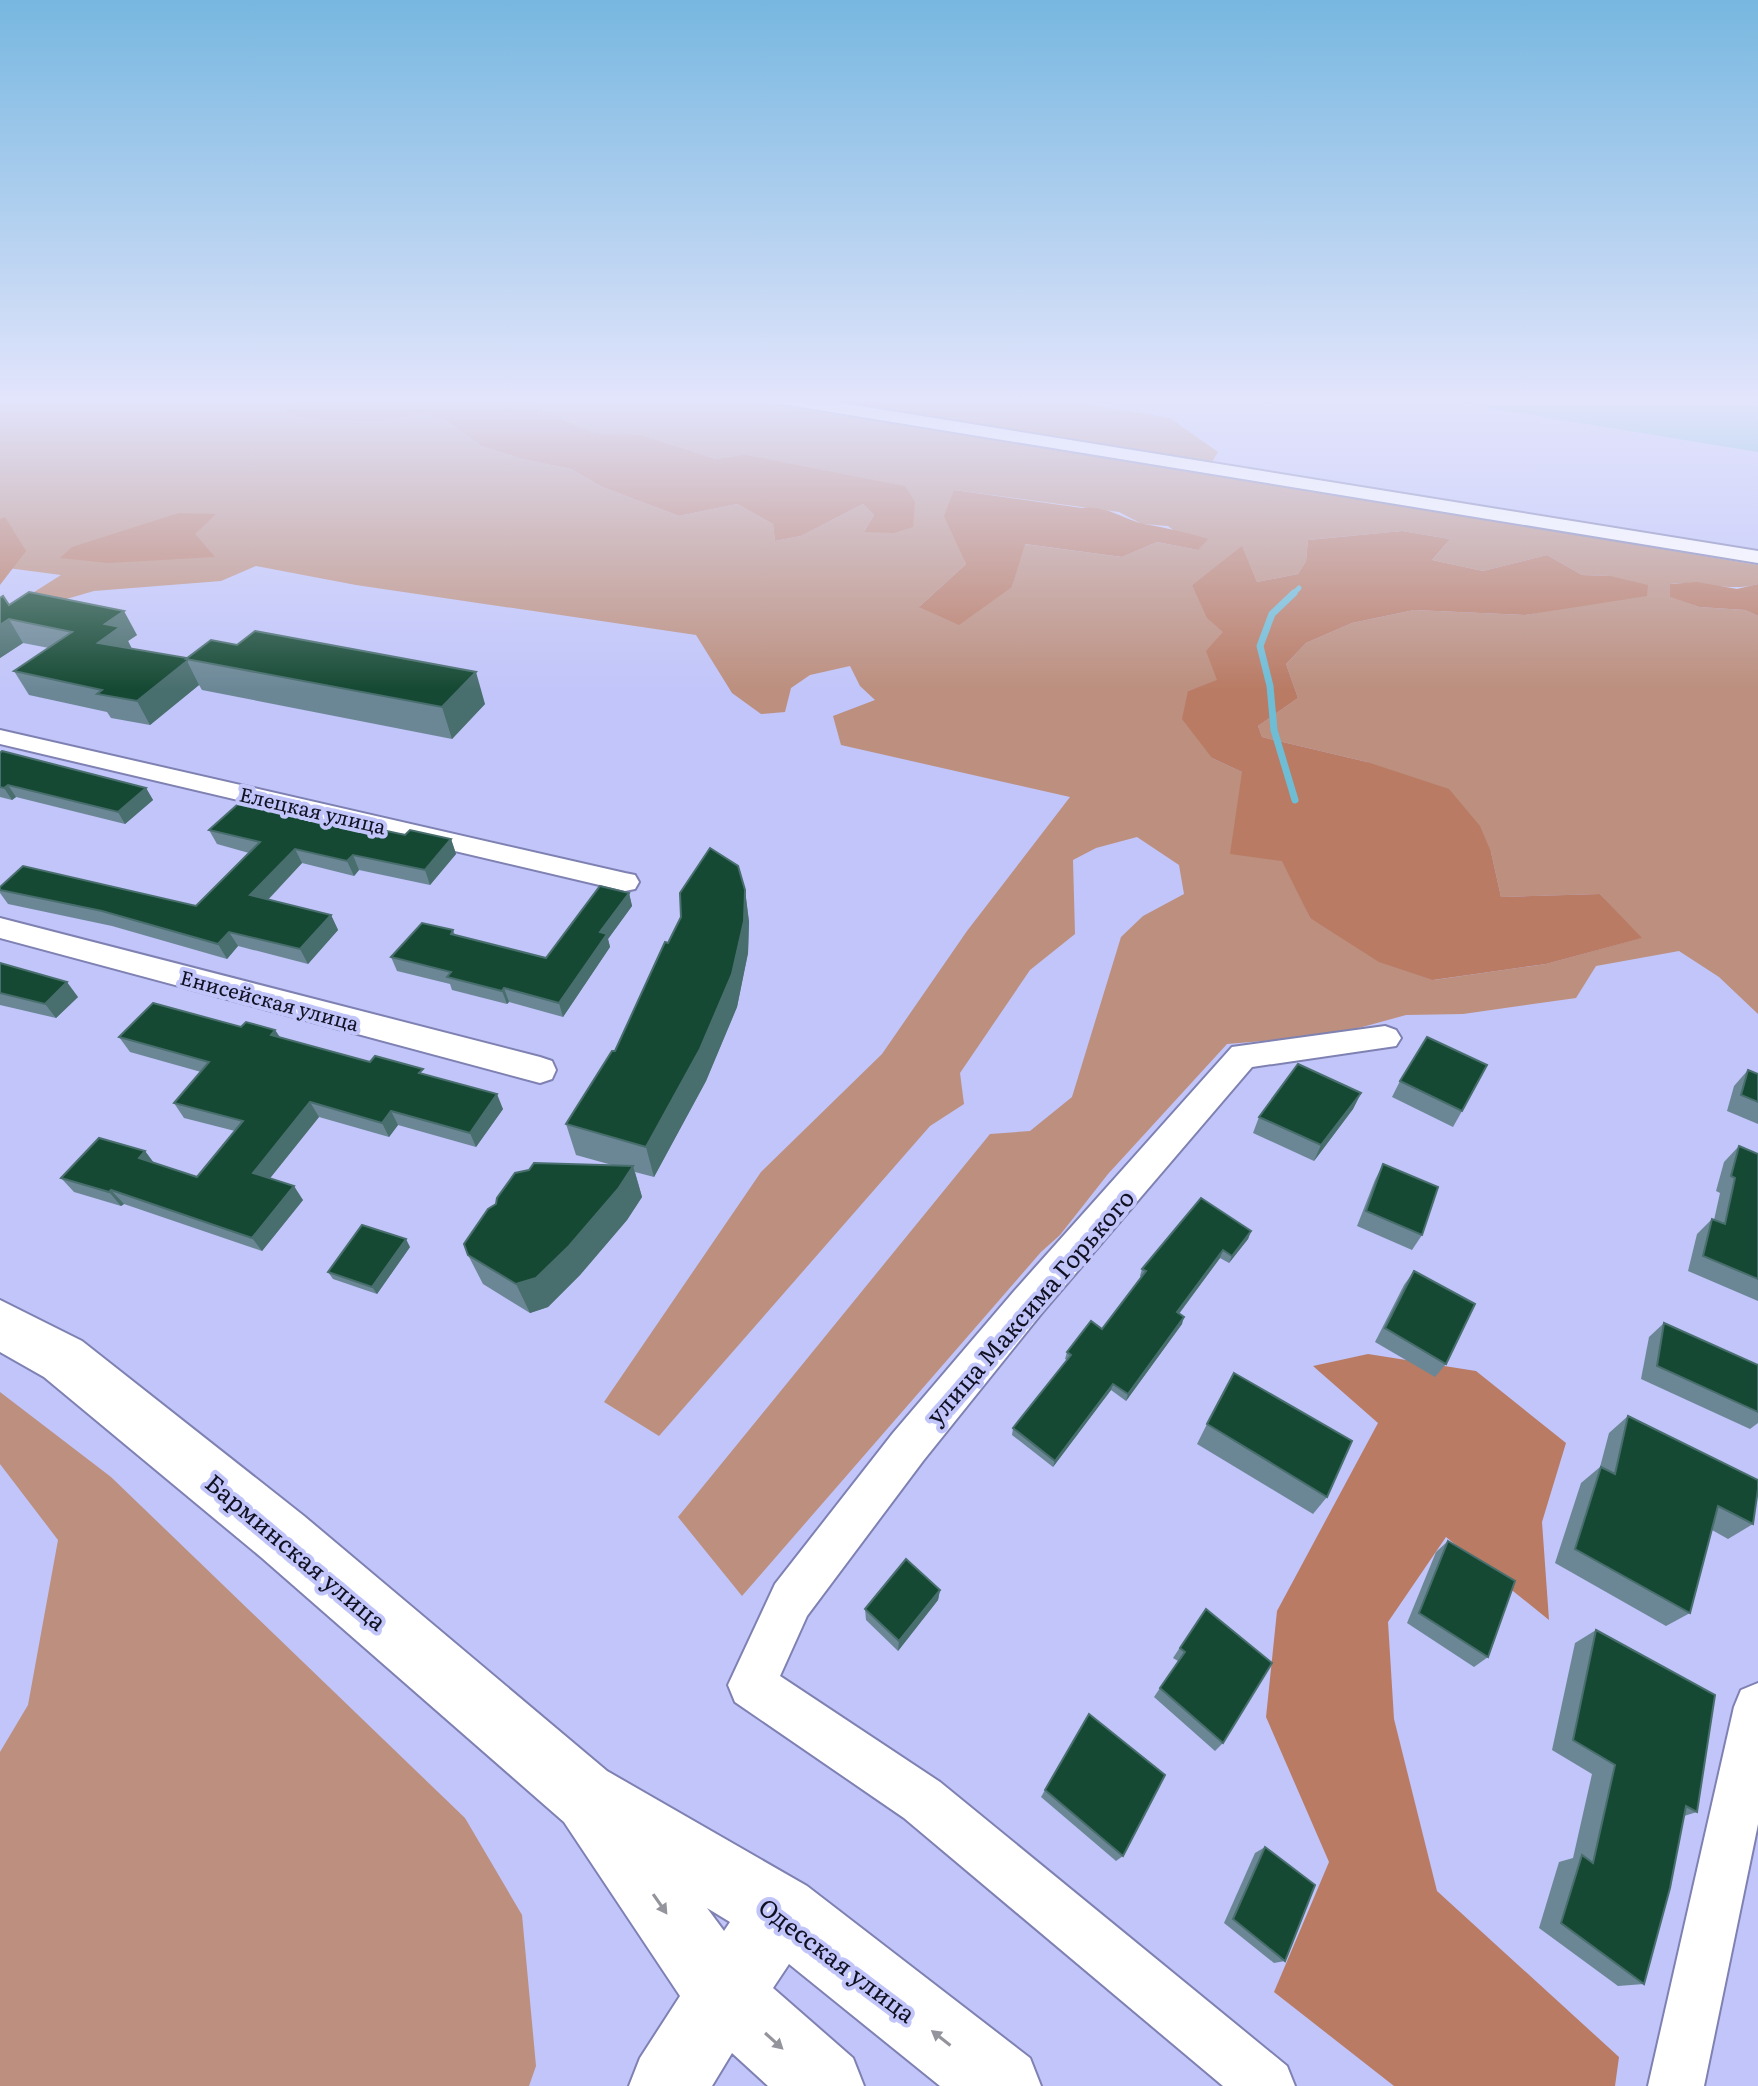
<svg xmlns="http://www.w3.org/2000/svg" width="1758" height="2086" viewBox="0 0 1758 2086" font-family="Literata,serif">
  <rect width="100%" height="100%" fill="#c1c5f9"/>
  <g fill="#bc8f7e" fill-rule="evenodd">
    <path d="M0,398h296l-12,15 98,8 40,-7 25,7 34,25 41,13 49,10 31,18 77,29 58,-12 36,20 2,17 26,-5 62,-32 11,11 -10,17 40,-46 -159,-30 -29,3 -74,-24 -50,-2 -37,-14 -25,-13 4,-8h193l454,71 577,96v19c-33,9 -54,-5 -88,0l1,13 28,10 46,3 13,6v398l-39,-37 -40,-26 -83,15 -20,32 -113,16 -57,1 -51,14 -56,9 -72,6 -119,130 -48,61 -19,17 -299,344 -64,-79 312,-383 40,-3 42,-34 49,-160 22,-21 41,-22 -5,-29 -42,-28 -41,11 -23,12 2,74 -45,36 -70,103 4,31 -34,22 -271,310 -55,-34 157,-230 121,-118 85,-123 103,-134 -229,-52 -8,-29 42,-16 -15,-14 -10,-20 -40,9 -19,13 -6,24 -24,2 -29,-21 -36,-58 -340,-50 -100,-19 -35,15 -127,10 -90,26 5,-9 52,-33 -61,-8zM954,490l165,22 23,12 26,2 30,24 -41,-8 -35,15 -98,-13 -12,43 -92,19 46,-42 -9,-23zM1402,531l48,8 -18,21 51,11 64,-16 35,20 28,1 -42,31 -43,8 -111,-5 -62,13 -46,20 -20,21 12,34 -40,28 4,11 105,25 124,90 10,45 99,-3 41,44 -95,26 -112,16 -124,-62 -68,-146 -30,-14 -24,-67 29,-10 7,-49 -32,-47 50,-38 15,35 41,-8 8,-13 2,-21z"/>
    <path d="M791,398h259l120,20 48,34 -6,10z"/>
    <path d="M0,1392l111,85 354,341 57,97 14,151 -7,20h-529v-334l28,-47 30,-165 -58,-76z"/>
  </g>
  <g fill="#b97b64">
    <path d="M296,398h238l-3,8 61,27 50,2 74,24 29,-4 160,31 10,16 -2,25 -19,6 -30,-1 10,-17 -11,-11 -62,32 -26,5 -2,-17 -36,-20 -58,12 -77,-29 -31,-18 -49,-10 -41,-13 -34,-25 -25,-7 -40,7 -60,-1 -38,-6z"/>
    <path d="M954,490l128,18c25,-3 40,11 62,16 22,4 42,8 64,15l-10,11 -41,-8 -35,15 -97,-13 -13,43 -53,38 -40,-18 47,-43 -22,-48z"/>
    <path d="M179,513l37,1 -21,20 20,23 -107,6 -48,-5 12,-11z"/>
    <path d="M5,517l21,34 -26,34v-66z"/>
    <path d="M1402,531l48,8 -18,21 51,11 64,-16 35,20 28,1 38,9 -1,11 -122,19 -111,-5 -62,13 -46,20 -20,21 12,34 -40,28 4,11 105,25 82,27 31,37 11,26 10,45 99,-3 42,44 -96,26 -113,16 -54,-18 -69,-44 -28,-57 -52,-7 12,-82 -30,-14 -30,-39 6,-28 29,-11 -11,-29 17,-19 -16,-14 -15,-33 50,-39 15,36 41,-8 8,-13 2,-21z"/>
    <path d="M1697,582l40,7 21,-5v32l-13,-6 -46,-3 -29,-10v-13z"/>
    <path d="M1368,1354l108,17 90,72 -24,79 7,98 -103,-83 -58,85 6,97 43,172 182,166 -4,29h-221l-120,-94 55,-130 -63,-145 11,-106 101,-188 -65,-57z"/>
  </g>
  <path fill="#6fbcd5" d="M1427,398h331v54z"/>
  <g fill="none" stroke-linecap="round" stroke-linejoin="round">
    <path stroke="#6fbcd5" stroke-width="5" d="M1292,595l7,-7"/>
    <path stroke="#6fbcd5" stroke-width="7" d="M1294,593l-22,21 -12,32 10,40 4,44 21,70"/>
    <defs>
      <g id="minor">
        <path d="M768,398h42l948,153v12l-982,-160z"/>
        <path d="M0,730l625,143 10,2 4,7 -4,7 -10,2 -625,-147z"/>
        <path d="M0,918l540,139 12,4 4,9 -4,9 -12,4 -540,-145z"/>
        <path d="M1385,1026l11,4 5,8 -5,8 -144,21 -211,247 -118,147 -116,155 -27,60 160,106 347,284 8,20h-72l-319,-268 -169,-116 -7,-17 47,-101 118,-151 122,-143 217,-243z"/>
        <path d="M1758,1683v141l-54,262h-56l86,-379 7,-17z"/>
      </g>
      <path id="secondary" d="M0,1300l82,41 222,175 303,255 200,115 223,172 11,28h-101l-151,-122 -16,24 80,70 11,28h-96l-36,-33 -20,33h-83l11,-28 40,-62 -116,-174 -302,-264 -218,-181 -44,-25zM707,1908l23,14 -6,9z"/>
    </defs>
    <use href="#minor" stroke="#7e81b1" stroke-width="4"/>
    <use href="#secondary" stroke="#7e81b1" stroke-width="4"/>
    <use href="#minor" fill="#fff" fill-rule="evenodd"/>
    <use href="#secondary" fill="#fff" fill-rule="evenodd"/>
  </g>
  <g fill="#6b8796">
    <path d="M0,598l9,7 128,30 -9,6 4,8 55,9 298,46 -33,35 -250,-49 -3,-5 -49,40 -39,-7 -4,-6 -78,-17 -15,-24 35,-23 -26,-5 -23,15z"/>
    <path d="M0,753l146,35 7,12 -28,24 -109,-27 -4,3 -12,-3z"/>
    <path d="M341,827l110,12 5,15 -26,31 -71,-15 -5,6 -52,-13 -34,37 63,15 7,15 -30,34 -70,-18 -11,13 -115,-33 -104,-22 -8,-11v-6l196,19 53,-53 -32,-9 -8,-14z"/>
    <path d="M745,890l4,32 -1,31 -11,54 -31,74 -52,96 -19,-5 7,25 -15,23 -47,55 -32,32 -18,6 -47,-29 -15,-29 144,-90 -36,-10 -10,-31 49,-73 66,-134z"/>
    <path d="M629,893l3,13 -24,33 2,8 -47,70 -54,-15 -2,2 -55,-14 -2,-6 -53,-13 -6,-14 62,-27 2,5 91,23z"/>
    <path d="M0,963l78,34 -22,21 -56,-13z"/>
    <path d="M241,1027l34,3 5,7 90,25 55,12 78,35 -27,38 -78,-22 -9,12 -70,-20 -49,61 33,22 -41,51 -138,-47 -3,2 -47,-14 -13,-14 84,-27 9,12 43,14 38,-46 -51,-13 -10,-15 27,-31 -71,-20 -11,-15z"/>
    <path d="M1748,1070l10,4v50l-31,-13 7,-25z"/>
    <path d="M1400,1081l62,30 -9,16 -61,-30z"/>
    <path d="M1361,1093l-8,16 -39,52 -61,-28 6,-16z"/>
    <path d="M1739,1146l19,8v147l-70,-30 9,-37 15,-15 2,1 6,-27 -4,-2 8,-29z"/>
    <path d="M1383,1164l39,71 -10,15 -55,-24 18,-46z"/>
    <path d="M1251,1231l-3,8 -19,24 -9,-5 -41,56 3,10 -56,77 -15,-11 -58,77 -41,-32 1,-7 54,-68 -2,-1 2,-7 35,-23 39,-52 -1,-1 2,-7z"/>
    <path d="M410,1247l-33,47 -44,-15 -5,-7z"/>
    <path d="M1414,1271l32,93 -11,13 -60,-35 29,-57z"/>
    <path d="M1664,1323l94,42v58l-8,6 -109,-50 8,-42z"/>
    <path d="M1628,1416l125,108 -25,15 -16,-9 -22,83 -24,13 -111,-63 26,-80 19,-16 9,-34z"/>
    <path d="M1207,1424l120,73 -14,17 -116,-70z"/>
    <path d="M1448,1541l40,116 -14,10 -67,-44 29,-71z"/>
    <path d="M940,1590l-2,10 -40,51 -32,-31 -1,-11z"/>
    <path d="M1198,1620l25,123 -8,8 -61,-54 24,-36 -5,-3z"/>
    <path d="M1596,1630l101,182 -13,4 -40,168 -26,2 -79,-58 20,-66 14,-4 19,-84 -40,-24 23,-107z"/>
    <path d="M1089,1714l34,142 -7,5 -75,-64z"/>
    <path d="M1265,1847l20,114 -11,2 -50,-40 31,-70z"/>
  </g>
  <g fill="#496e6e">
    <path d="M124,611l13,24 -9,6 5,10 -35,-8 7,-19z"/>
    <path d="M9,619l14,24 -23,15v-33z"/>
    <path d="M187,661l12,24 -49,40 -13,-24z"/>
    <path d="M476,672l9,32 -33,35 -10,-32z"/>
    <path d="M8,785l8,12 -4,3 -8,-12z"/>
    <path d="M146,788l7,12 -28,24 -7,-12z"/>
    <path d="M451,839l5,15 -26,31 -5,-15z"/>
    <path d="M295,849l7,14 -44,47 -8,-15z"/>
    <path d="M353,855l6,15 -5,6 -7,-15z"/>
    <path d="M745,890l4,32 -1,31 -11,54 -31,74 -52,96 -8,-30z"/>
    <path d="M629,893l3,13 -24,33 2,8 -47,70 -4,-14 41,-71z"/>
    <path d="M331,915l7,15 -30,34 -8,-15z"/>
    <path d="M229,932l9,14 -11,13 -9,-15z"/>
    <path d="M67,982l11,15 -22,21 -11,-14z"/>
    <path d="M504,988l5,14 -2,2 -5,-13z"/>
    <path d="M275,1030l9,14 -13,-9z"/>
    <path d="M1361,1093l-8,16 -39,52 7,-16z"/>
    <path d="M497,1094l6,15 -27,38 -6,-14z"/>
    <path d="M310,1102l9,15 -56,70 -10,-14z"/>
    <path d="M391,1111l7,14 -9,12 -7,-14z"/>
    <path d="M145,1151l11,15 -17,-8z"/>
    <path d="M633,1166l9,31 -15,23 -47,55 -32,32 -18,6 -14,-29z"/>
    <path d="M294,1186l9,14 -41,51 -10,-13z"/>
    <path d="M111,1190l13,14 -3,2 -12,-14z"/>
    <path d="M1251,1231l-3,8 -19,24 3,-7z"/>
    <path d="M406,1239l4,8 -33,47 -5,-7z"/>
    <path d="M1223,1250l-3,8 -46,62 3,-8z"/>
    <path d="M1184,1317l-2,7 -56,77 2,-7z"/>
    <path d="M1113,1384l-2,6 -58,77 2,-6z"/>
    <path d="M940,1590l-2,10 -40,51 1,-10z"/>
  </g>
  <g fill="#154933" stroke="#496e6e" stroke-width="2">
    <path d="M29,592l95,19 -19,13 15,3 -22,16 89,15v3l-50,40 -40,-7 5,-4 -88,-19 58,-39 -63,-13 -9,6v-27l3,-2 6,9z"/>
    <path d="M255,631l221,41 -34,35 -256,-48 25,-19 26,5z"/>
    <path d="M2,751l144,37 -28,24 -110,-27 -4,3 -4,-1v-34z"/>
    <path d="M238,804l103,23 5,-5 59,13 5,-5 41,9 -26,31 -72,-15 -6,6 -52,-12 -45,46 81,20 -31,34 -71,-17 -11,12 -116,-33 -102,-21v-3l23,-21 173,40 64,-64 -51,-12z"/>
    <path d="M710,848l28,18 7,24 -1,31 -12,53 -32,75 -54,98 -80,-23 46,-73h3l50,-109 3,1 13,-26 -1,-24z"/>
    <path d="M600,886l29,7 -29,39 7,2 -48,69 -55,-15 -2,3 -55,-14 4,-5 -60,-15 31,-34 31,7 -2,4 95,24z"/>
    <path d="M0,963l67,19 -22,22 -45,-11z"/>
    <path d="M153,1003l88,24 5,-5 29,8 -4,5 99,27 5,-6 48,13 -4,4 78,21 -27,39 -79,-22 -9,12 -72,-21 -57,71 41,13 -42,52 -141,-48 -2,2 -48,-14 38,-40 46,13 -6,7 58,19 46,-56 -69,-18 35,-41 -90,-25z"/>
    <path d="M1427,1037l60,28 -25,46 -62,-30z"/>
    <path d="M1298,1064l63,29 -40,52 -62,-28z"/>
    <path d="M1748,1070l10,4v28l-17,-7z"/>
    <path d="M1739,1146l19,8v125l-55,-23 9,-37 13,5 10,-46 -4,-2z"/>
    <path d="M534,1163l99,3 -15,23 -49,57 -33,32 -20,6 -48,-29 -4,-11 24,-35 8,-5 1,-6 18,-25 14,-3z"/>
    <path d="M1383,1164l55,23 -16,48 -56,-24z"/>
    <path d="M1201,1198l50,33 -19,25 -9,-6 -46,62 7,5 -56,77 -15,-10 -58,77 -42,-33 58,-73 -4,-3 24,-31 11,8 44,-58 -4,-2z"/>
    <path d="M362,1225l44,14 -34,48 -44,-15z"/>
    <path d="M1414,1271l61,33 -29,60 -61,-36z"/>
    <path d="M1664,1323l94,42v47l-101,-46z"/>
    <path d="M1234,1373l118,68 -25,56 -120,-73z"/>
    <path d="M1628,1416l130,64v9l-5,35 -35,-18 -28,107 -115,-64 26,-82 14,7z"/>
    <path d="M1448,1541l67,40 -27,76 -69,-44z"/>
    <path d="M906,1559l34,31 -41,51 -34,-32z"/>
    <path d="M1206,1609l66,54 -49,80 -63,-55 25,-36 -5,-4z"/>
    <path d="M1596,1630l119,65 -18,117 -11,-6 -16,82 -26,96 -83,-61 21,-68 11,8 22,-98 -42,-25z"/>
    <path d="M1089,1714l76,61 -42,81 -78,-66z"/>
    <path d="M1265,1847l50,38 -30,76 -52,-42z"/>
  </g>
  <defs><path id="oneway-solid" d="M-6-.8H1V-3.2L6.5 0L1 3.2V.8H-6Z" transform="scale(2)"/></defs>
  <g fill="#94949c">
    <use href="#oneway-solid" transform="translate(660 1904) rotate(55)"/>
    <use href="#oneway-solid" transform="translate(941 2038) rotate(-142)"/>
    <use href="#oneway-solid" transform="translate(774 2041) rotate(42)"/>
  </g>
  <linearGradient id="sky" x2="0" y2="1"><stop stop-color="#77b7e0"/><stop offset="0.58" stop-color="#e3e5fc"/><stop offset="1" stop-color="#e3e5fc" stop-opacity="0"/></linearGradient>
  <rect width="1758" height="690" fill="url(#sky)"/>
  <g text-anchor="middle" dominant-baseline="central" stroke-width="8" stroke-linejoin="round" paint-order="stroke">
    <g font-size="20" fill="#111123" stroke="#c1c5f9">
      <text transform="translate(313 809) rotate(13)">Елецкая улица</text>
      <text transform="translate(270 999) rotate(15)">Енисейская улица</text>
    </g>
    <g font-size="24" fill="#111123" stroke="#c1c5f9">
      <text transform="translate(1029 1306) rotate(-49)">улица Максима Горького</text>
      <text transform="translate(297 1551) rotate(40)">Барминская улица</text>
      <text transform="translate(838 1959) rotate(37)">Одесская улица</text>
    </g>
  </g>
</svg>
